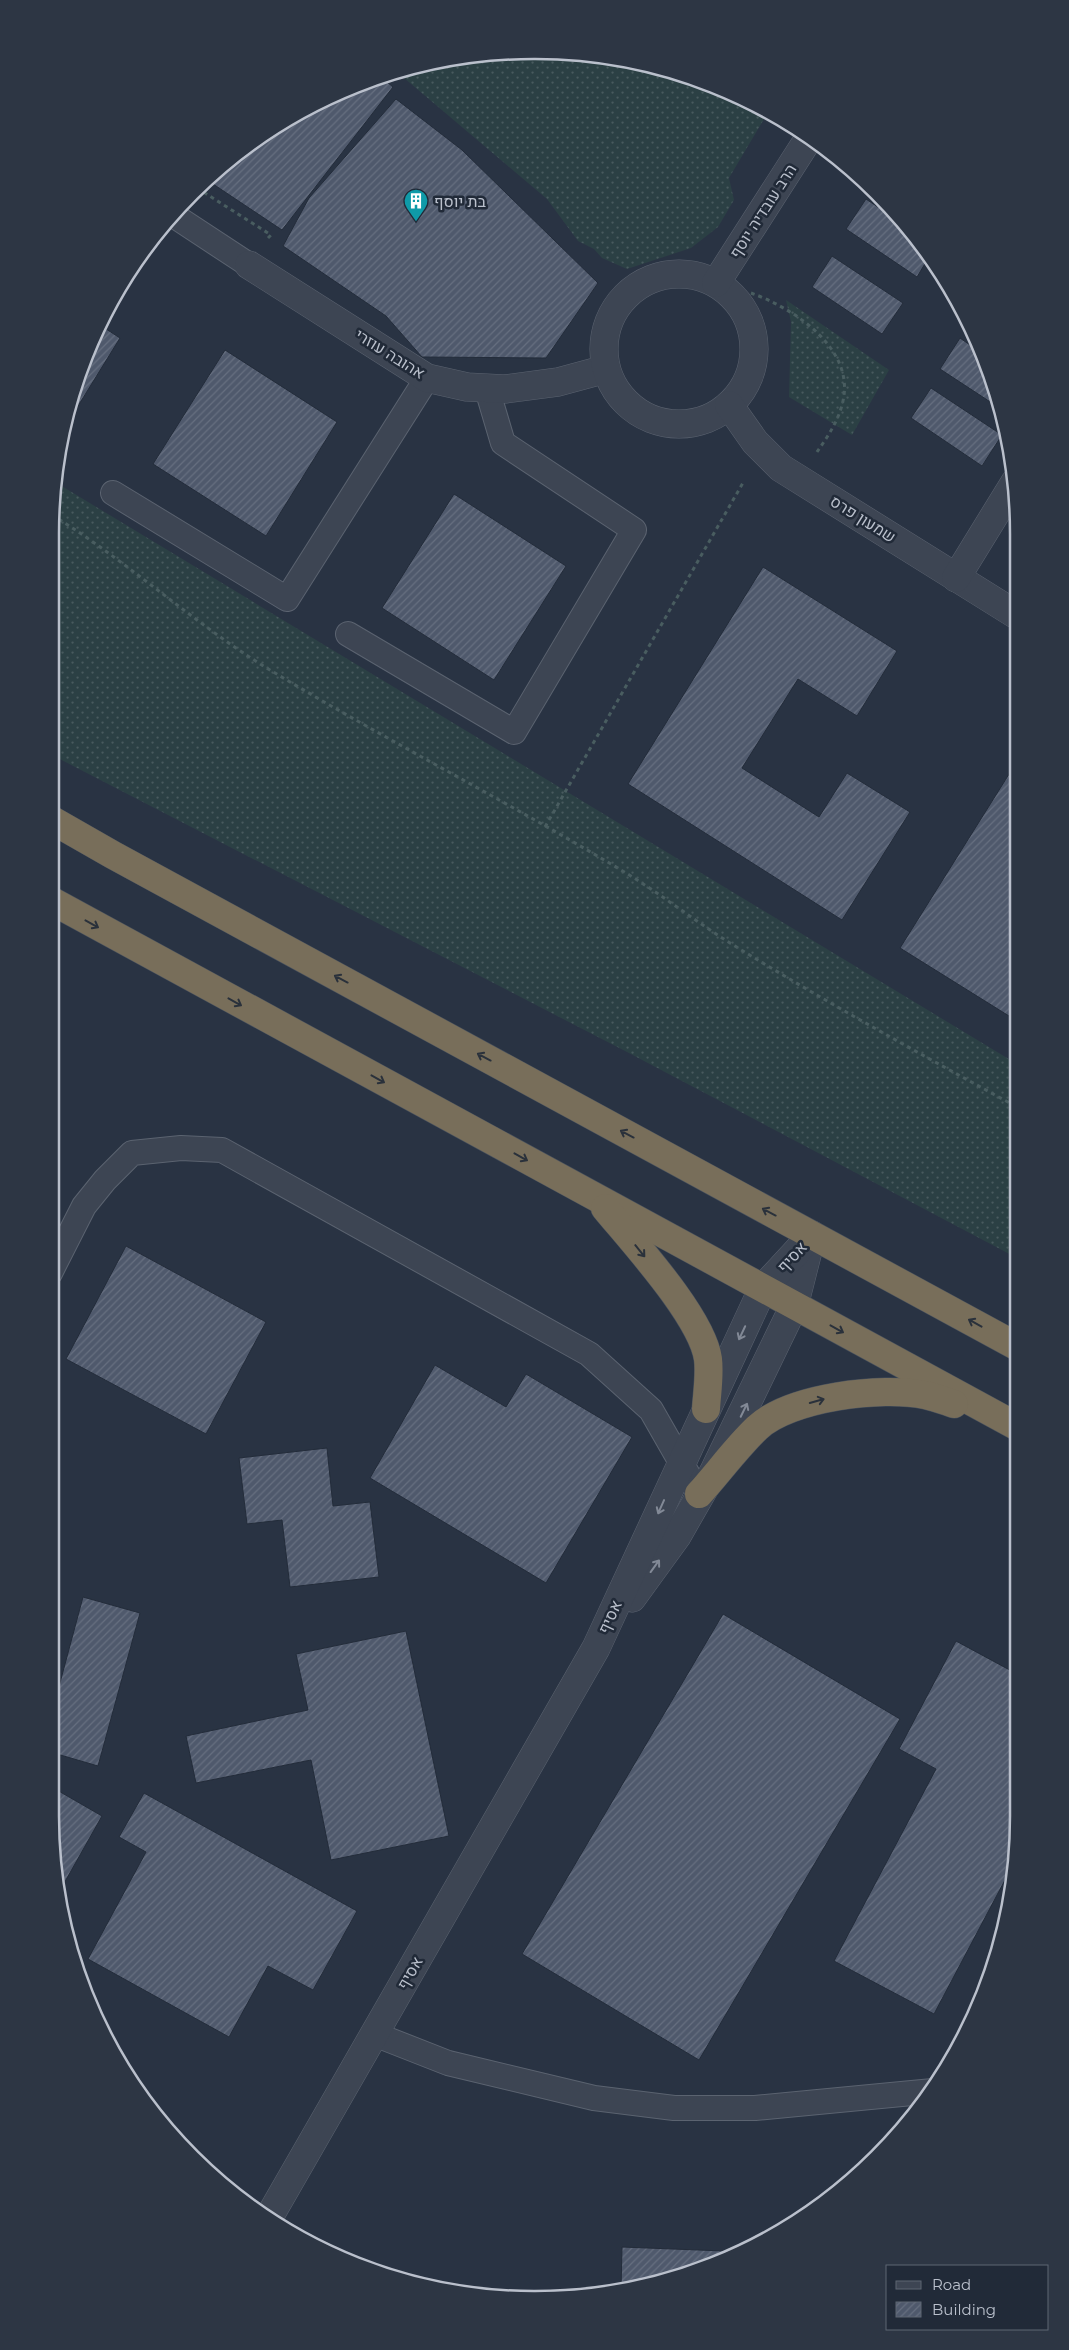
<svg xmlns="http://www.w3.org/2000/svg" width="1069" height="2350" viewBox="0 0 1069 2350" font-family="Montserrat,Heebo,sans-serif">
  <defs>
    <pattern id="grass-dots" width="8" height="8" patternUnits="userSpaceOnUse" patternTransform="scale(1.25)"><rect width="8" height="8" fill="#2b4044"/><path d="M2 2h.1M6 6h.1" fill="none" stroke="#485a5e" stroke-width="1.8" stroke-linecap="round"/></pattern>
    <pattern id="building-hatch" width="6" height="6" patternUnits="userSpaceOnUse" patternTransform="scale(1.25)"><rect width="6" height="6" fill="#4f596c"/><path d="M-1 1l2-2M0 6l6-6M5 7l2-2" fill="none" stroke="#666f80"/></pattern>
  </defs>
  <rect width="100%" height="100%" fill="#293343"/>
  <g fill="url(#grass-dots)">
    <path d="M534,50l95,9 91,28 47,27 -38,64 5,22 -16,27 -27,21 -64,21 -25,-11 -8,-9 -16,-8 -31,-42 -150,-127 43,-13z"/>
    <path d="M786,300l103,70 -37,65 -63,-38 2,-75z"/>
    <path d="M55,482l962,582v194l-390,-206 -577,-298v-220z"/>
  </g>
  <g fill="url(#building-hatch)" stroke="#232c3a">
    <path d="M381,77l12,10 -111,143 -75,-50 58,-48 84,-45z"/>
    <path d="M396,99l66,51 136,133 -52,75 -124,-1 -36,-41 -103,-70 26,-48z"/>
    <path d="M866,199l37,25 16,15 10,18 -12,20 -71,-48z"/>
    <path d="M832,256l71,47 -21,31 -70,-47z"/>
    <path d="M100,325l20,13 -58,94 25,-83z"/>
    <path d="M960,338l23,16 15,53 -58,-38z"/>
    <path d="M225,350l112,72 -71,114 -113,-72z"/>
    <path d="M931,388l71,47 -20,31 -71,-48z"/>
    <path d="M454,494l112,72 -72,114 -112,-72z"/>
    <path d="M763,567l134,84 -40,65 -59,-37 -56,89 77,49 28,-44 63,39 -68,108 -214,-136z"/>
    <path d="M1016,763v166l-2,3 2,1 1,88 -117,-73z"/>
    <path d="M126,1246l140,76 -60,112 -140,-75z"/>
    <path d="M435,1365l71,42 20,-33 106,63 -86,146 -176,-105z"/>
    <path d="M327,1448l6,58 37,-4 9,75 -89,10 -8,-67 -35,4 -8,-66z"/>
    <path d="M83,1597l57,16 -42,153 -48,-14v-32z"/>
    <path d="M723,1614l177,105 -201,341 -177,-106z"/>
    <path d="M406,1631l43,205 -118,24 -20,-100 -115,23 -10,-47 122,-26 -12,-56z"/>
    <path d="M956,1641l63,34v141l-5,47 -80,151 -100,-53 102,-192 -37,-20z"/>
    <path d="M50,1786l52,30 -40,71 -12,-71z"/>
    <path d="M144,1793l213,118 -44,79 -45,-24 -39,71 -141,-78 58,-107 -27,-15z"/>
    <path d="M622,2247l102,4v8l-34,15 -69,16z"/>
  </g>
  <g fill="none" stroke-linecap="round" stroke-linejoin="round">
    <defs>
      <g id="lane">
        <path d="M173,215l76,50"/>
        <path d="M113,493l174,106 140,-221"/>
        <path d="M348,634l166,98 120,-202 -131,-87 -16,-54"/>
        <path d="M50,1273l34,-67 21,-26 27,-27 49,-5 41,2 367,204 62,56 48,84"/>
        <path d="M374,2034l74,29 146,35 80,10h81l178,-17"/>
      </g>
      <g id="street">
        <path d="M249,265l178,113 40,9 38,2 53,-7 48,-13"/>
        <circle cx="679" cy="349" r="75"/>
        <path d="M716,283l93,-145"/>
        <path d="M729,405l26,37 26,26 234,146"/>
        <path d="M956,578l59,-96"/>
        <path d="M632,1598l45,-62 36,-63 81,-167 17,-67"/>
        <path d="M268,2219l328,-571 167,-360 49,-53"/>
      </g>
      <g id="highway">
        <path d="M50,819l63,36 905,492"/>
        <path d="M50,900l968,527"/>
        <path d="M605,1208c28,34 97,109 103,151 2,16 -1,34 -2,50"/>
        <path d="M699,1494c19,-21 37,-46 58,-66 33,-31 125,-42 168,-33 10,2 20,6 29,9"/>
      </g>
    </defs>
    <use href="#lane" stroke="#5b6370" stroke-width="26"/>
    <use href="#street" stroke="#5b6370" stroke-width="29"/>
    <use href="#highway" stroke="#47505d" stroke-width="29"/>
    <g stroke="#495d60" stroke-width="3" stroke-dasharray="4 4" stroke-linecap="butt">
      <path d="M197,188l74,47 -3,3"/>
      <path d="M751,293c42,15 104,55 92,108 -4,19 -15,35 -26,51"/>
      <path d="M52,515c75,46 139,106 213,152 119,72 243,135 361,206 36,22 69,48 104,70 94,58 190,111 287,164"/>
      <path d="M545,827l199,-346"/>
    </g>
    <use href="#lane" stroke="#3d4553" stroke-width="24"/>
    <use href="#street" stroke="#3d4553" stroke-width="28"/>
    <use href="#highway" stroke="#786e5a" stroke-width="28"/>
  </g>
  <defs><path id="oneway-shaft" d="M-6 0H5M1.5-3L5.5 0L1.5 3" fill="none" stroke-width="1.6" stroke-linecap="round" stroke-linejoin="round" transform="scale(1.25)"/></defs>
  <g stroke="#2a313b">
    <use href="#oneway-shaft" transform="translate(92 924) rotate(29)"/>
    <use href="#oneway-shaft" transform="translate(341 979) rotate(-152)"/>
    <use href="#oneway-shaft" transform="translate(235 1002) rotate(29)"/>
    <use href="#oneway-shaft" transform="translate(484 1057) rotate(-152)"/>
    <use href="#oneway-shaft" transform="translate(378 1079) rotate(29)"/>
    <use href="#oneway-shaft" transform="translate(627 1134) rotate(-152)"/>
    <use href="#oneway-shaft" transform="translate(521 1157) rotate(29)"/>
    <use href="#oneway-shaft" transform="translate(769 1212) rotate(-152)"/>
    <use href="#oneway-shaft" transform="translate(640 1251) rotate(51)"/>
    <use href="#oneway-shaft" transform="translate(975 1323) rotate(-151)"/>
    <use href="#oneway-shaft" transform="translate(837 1329) rotate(29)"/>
    <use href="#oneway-shaft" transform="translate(817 1401) rotate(-16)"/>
  </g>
  <g stroke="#828996">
    <use href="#oneway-shaft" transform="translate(742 1333) rotate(115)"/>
    <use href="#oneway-shaft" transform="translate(744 1410) rotate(-64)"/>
    <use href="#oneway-shaft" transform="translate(661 1507) rotate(114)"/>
    <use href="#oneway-shaft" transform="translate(655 1566) rotate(-54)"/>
  </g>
  <defs>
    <symbol id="building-pin" viewBox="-11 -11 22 30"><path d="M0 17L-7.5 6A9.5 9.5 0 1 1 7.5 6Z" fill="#0f9aa8" stroke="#212a38"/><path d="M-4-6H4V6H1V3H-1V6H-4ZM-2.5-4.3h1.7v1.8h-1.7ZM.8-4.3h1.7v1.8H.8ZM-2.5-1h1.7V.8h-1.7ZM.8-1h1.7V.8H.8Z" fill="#fff"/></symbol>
  </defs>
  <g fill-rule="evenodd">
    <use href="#building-pin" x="402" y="187" width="28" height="38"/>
  </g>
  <g text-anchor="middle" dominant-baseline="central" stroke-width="5" stroke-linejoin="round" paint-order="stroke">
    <g font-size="16" fill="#bac0cc" stroke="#212a38" text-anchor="start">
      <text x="434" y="201">בת יוסף</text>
    </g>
    <g font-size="16" fill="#bac0cc" stroke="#212a38">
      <text transform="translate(763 211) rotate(-57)">הרב עובדיה יוסף</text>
      <text transform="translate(390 354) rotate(32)">אהובה עוזרי</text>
      <text transform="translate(863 519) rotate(32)">שמעון פרס</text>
      <text transform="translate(792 1257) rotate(-47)">אסיף</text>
      <text transform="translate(610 1617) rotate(-65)">אסיף</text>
      <text transform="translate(410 1973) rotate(-60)">אסיף</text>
    </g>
  </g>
  <path d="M0 0H1069V2350H0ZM534 59H535A475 475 0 0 1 1010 534V1816A475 475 0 0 1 535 2291H534A475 475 0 0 1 59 1816V534A475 475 0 0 1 534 59Z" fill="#2d3644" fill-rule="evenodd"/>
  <path fill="none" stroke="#bac0cc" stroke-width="2.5" d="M534 59H535A475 475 0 0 1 1010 534V1816A475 475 0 0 1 535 2291H534A475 475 0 0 1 59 1816V534A475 475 0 0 1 534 59Z"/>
  <rect x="886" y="2265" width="162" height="65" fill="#212a38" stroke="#5e6673"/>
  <rect x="896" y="2281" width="25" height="8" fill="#3d4553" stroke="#5e6673"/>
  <text x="932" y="2290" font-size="15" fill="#bac0cc">Road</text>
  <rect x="896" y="2302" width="25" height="15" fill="url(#building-hatch)" stroke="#5e6673"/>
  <text x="932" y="2315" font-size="15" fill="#bac0cc">Building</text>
</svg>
